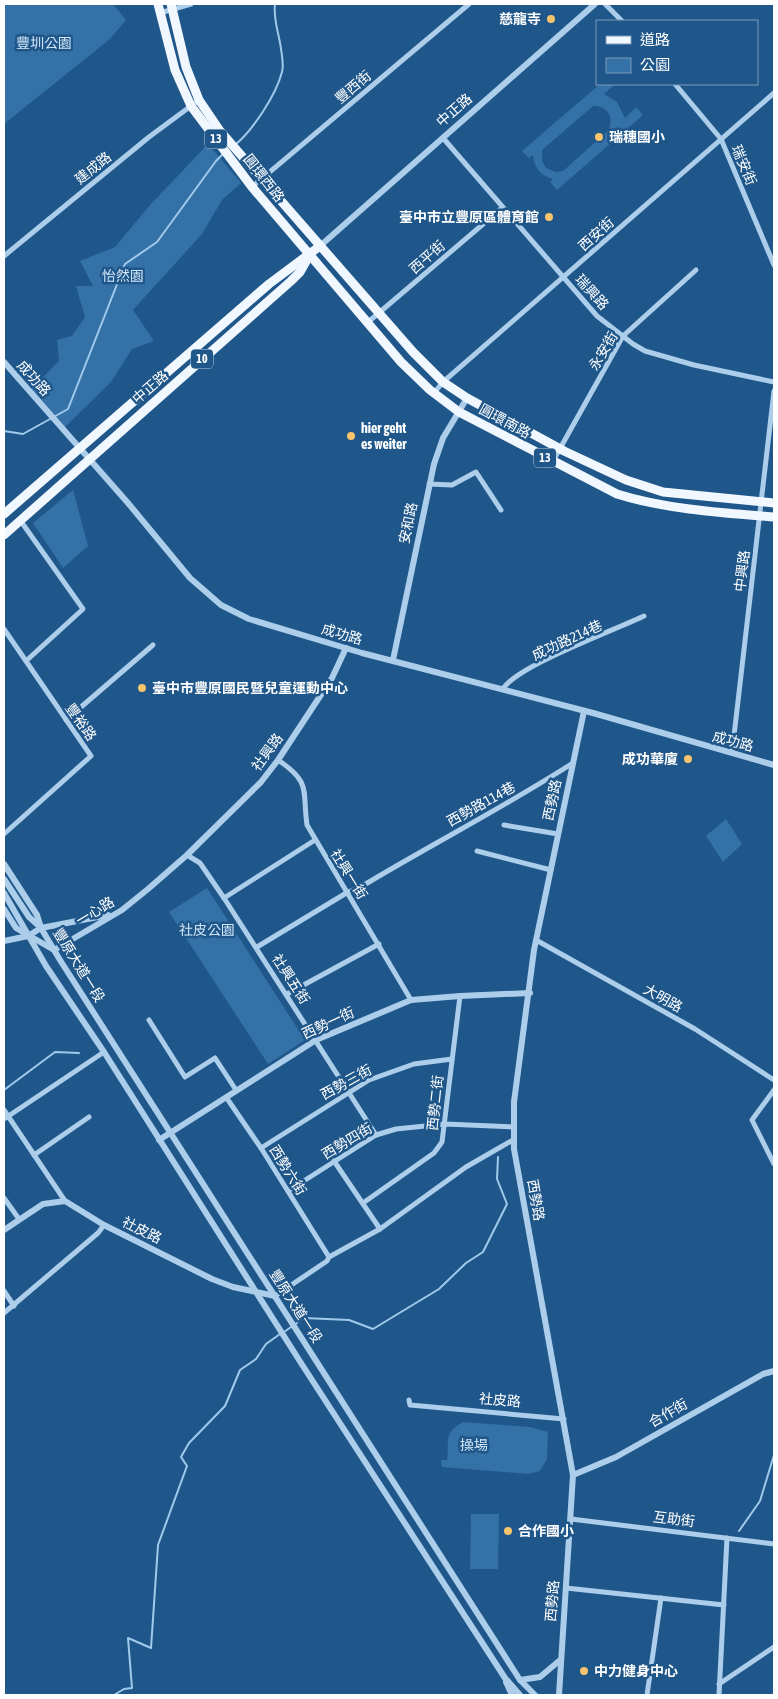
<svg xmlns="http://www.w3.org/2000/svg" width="778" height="1699" viewBox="0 0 778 1699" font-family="'Asap Condensed','Noto Sans TC',sans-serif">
  <rect width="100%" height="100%" fill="#20578a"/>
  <g fill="#3471a7" fill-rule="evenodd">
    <path d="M4,4h109l13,16 -16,19 -106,85z"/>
    <path d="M600,84l14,1 -10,9 13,8 8,16 11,-11 7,8 -86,75 -7,-8 3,-3c-12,-3 -19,-11 -20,-24l-4,3 -7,-7zM593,106c14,0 21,10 16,24l-46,41 -7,1 -10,-4 -4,-7v-11z"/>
    <path d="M208,144l33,39 -19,17 -20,34 -69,76 21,31 -22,8 -21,33 -50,49 -34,-38 32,-32 -2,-21 15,-4 13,-19 -9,-31h17l-13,-25 35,-14 35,-42z"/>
    <path d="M73,490l15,56 -25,22 -30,-45z"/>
    <path d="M726,819l16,25 -19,18 -17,-26z"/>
    <path d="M207,888l98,152 -37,24 -99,-152z"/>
    <path d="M463,1422l67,5 18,5 -1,27 -7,12 -12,3 -86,-7 -1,-7h6c3,-19 -5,-26 16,-38z"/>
    <path d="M471,1514h28l-1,55h-28z"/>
  </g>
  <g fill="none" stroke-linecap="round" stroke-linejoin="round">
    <g stroke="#a0caec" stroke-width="2">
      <path d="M235,145c18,-15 41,-50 47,-73 2,-7 0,-16 -1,-23 -2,-16 -8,-29 -6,-45"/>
      <path d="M4,431l19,3 45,-25 57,-145 32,-22 59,-81 7,-7"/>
      <path d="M4,1090l51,-38 24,1"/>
      <path d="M284,1332l20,-14 45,2 24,9 66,-40 27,-26 17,-11 24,-48 -10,-25 1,-22"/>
      <path d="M739,1531l21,-30 14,-46"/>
      <path d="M114,1695l10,-6 8,-1 -4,-50 23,10 7,-103 29,-79 -6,-9 8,-14 36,-37 15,-36 16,-11 10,-15 14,-10"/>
    </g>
    <g stroke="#acceeb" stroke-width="5">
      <path d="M605,4l17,17"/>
      <path d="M160,13l31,-9"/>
      <path d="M675,84l46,55 53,126"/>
      <path d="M443,138l154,178 36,28 12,7 49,14 80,17"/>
      <path d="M252,187l217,-183"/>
      <path d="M4,256l145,-119 50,-37"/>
      <path d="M367,323l135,-115"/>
      <path d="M434,393l9,-11 331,-289"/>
      <path d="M553,461l70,-125 73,-66"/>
      <path d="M429,484l23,1 24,-13 25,38"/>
      <path d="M20,520l63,89 -57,52"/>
      <path d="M4,629l87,127 -87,78"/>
      <path d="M503,689c13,-23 112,-59 141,-73"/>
      <path d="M66,720l87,-75"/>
      <path d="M732,753l42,-362"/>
      <path d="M278,760c34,23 24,30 29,65l104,175"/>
      <path d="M504,825l54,9"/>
      <path d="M477,851l74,19"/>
      <path d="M187,855l13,8 24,35 152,237"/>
      <path d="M224,898l91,-58"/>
      <path d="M536,940l159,89 79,51"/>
      <path d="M257,947l91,-55 11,-4c71,-43 144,-80 214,-125"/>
      <path d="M287,994l92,-50"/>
      <path d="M149,1020l36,57 30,-19 21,32"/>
      <path d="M774,1090l-22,30 22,44"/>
      <path d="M226,1097l35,51 68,109"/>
      <path d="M4,1110l61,91"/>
      <path d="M4,1119l100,-67"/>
      <path d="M261,1148l108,-68 45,-16 38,-5"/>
      <path d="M34,1155l55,-38"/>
      <path d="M334,1161l46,68"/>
      <path d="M288,1191l88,-56 20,-6 49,-5 68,3"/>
      <path d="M4,1198l15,21"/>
      <path d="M363,1203l71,-50 8,-11 18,-146"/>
      <path d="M4,1291l10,15"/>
      <path d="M275,1296l52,-35 2,-4 51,-28 86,-62 47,-27"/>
      <path d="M4,1313l94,-80 6,-8"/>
      <path d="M409,1400l1,5 154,14"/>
      <path d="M571,1519l203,25"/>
      <path d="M566,1588l158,17"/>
      <path d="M719,1684l55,-37"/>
      <path d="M647,1695l14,-97"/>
      <path d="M719,1695l8,-157"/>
    </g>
    <g stroke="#acceeb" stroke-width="6">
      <path d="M320,246l275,-242"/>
      <path d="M4,362l124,141 62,75 31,27 28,14 113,34 231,60 181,52"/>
      <path d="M393,660l41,-196 9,-26 24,-40"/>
      <path d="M4,864l33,51 4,13 19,32 460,720 15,15"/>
      <path d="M4,879l25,38 11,10"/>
      <path d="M4,893l42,73 58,86 197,311 204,315 15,17"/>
      <path d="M4,909l12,19 38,22 68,-40 26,-21 39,-34 74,-73 17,-22 54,-82 14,-30"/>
      <path d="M4,941l24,-5 13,-8 67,-13"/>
      <path d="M159,1140l157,-100 95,-40 49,-4 70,-3"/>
      <path d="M4,1230l39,-26 22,-3 39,24 108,54 21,8 42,9"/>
      <path d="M573,1475l43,-18 147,-83 11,-3"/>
      <path d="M520,1680l20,-3 19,-16"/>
      <path d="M506,1682l6,13"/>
      <path d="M559,1695l14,-220 -59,-326v-47l20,-152 50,-239"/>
    </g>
    <g stroke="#f1f7fe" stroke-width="9">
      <path d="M158,4l17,66 16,36 61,81 149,175 29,28 29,22 158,82c47,15 107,19 157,23"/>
      <path d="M171,4l15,63 13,33 21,31 193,221 30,30 24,16 97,53 62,29 37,12 111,11"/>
      <path d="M4,514l265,-230 51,-38"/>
      <path d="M4,535l287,-254 9,-9 9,-16"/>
    </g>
  </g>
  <g fill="#f8c46d" stroke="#20578a" stroke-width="2">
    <circle cx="551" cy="19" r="5"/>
    <circle cx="599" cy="137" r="5"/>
    <circle cx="549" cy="217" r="5"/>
    <circle cx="351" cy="436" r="5"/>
    <circle cx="142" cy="688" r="5"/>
    <circle cx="688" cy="759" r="5"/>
    <circle cx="508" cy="1531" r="5"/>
    <circle cx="584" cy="1671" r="5"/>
  </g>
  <g text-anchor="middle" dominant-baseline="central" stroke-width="5" stroke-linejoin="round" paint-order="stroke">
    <g fill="#20578a" stroke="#bccddc" stroke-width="1">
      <rect x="205" y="129.5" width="22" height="19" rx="4"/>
      <rect x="191" y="349.5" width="22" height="19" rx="4"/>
      <rect x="534" y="448.5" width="22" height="19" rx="4"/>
    </g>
    <g font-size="12" font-weight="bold" fill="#fff">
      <text x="216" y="139">13</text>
      <text x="202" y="359">10</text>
      <text x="545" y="458">13</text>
    </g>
    <g font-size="14" font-weight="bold" fill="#fff" stroke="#20578a" text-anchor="start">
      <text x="541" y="19" text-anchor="end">慈龍寺</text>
      <text x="609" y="137">瑞穗國小</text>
      <text x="539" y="217" text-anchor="end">臺中市立豐原區體育館</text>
      <text x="361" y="428">hier geht<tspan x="361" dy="16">es weiter</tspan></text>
      <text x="152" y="688">臺中市豐原國民暨兒童運動中心</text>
      <text x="678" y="759" text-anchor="end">成功華廈</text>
      <text x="518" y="1531">合作國小</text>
      <text x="594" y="1671">中力健身中心</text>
    </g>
    <g font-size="14" fill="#d1e6f8" stroke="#20578a">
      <text x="44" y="43">豐圳公園</text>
      <text x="123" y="276">怡然園</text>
      <text x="207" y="930">社皮公園</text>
      <text x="474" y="1445">操場</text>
    </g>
    <g font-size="14" fill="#fff" stroke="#20578a">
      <text transform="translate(353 87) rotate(-40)">豐西街</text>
      <text transform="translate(454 110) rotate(-41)">中正路</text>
      <text transform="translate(744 165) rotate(67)">瑞安街</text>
      <text transform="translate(93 168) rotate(-39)">建成路</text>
      <text transform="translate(264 178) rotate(52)">圓環西路</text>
      <text transform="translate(596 234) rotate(-42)">西安街</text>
      <text transform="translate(427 257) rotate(-41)">西平街</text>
      <text transform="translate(592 292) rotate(48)">瑞興路</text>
      <text transform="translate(603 351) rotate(-59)">永安街</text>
      <text transform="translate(34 378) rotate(48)">成功路</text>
      <text transform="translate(150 387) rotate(-41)">中正路</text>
      <text transform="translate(505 421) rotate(28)">圓環南路</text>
      <text transform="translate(408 523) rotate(-78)">安和路</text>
      <text transform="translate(742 571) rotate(-83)">中興路</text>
      <text transform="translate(342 634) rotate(16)">成功路</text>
      <text transform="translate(567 640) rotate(-25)">成功路214巷</text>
      <text transform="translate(81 722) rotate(55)">豐裕路</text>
      <text transform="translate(733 741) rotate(15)">成功路</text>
      <text transform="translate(267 752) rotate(-54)">社興路</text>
      <text transform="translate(552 800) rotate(-78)">西勢路</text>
      <text transform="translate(481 804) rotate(-29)">西勢路114巷</text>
      <text transform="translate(349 874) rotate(58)">社興一街</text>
      <text transform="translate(95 911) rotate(-31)">一心路</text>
      <text transform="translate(79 965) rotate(58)">豐原大道一段</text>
      <text transform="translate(291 979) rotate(57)">社興五街</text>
      <text transform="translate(663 998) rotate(29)">大明路</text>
      <text transform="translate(328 1023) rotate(-25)">西勢一街</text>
      <text transform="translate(346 1082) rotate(-29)">西勢三街</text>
      <text transform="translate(435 1103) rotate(-84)">西勢二街</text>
      <text transform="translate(347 1141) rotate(-31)">西勢四街</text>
      <text transform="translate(288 1170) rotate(58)">西勢六街</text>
      <text transform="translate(536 1200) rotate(80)">西勢路</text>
      <text transform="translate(142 1230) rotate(26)">社皮路</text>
      <text transform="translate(296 1306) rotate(57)">豐原大道一段</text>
      <text transform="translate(500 1400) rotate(5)">社皮路</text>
      <text transform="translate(668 1413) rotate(-30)">合作街</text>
      <text transform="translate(674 1519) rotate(7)">互助街</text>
      <text transform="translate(552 1601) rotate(-85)">西勢路</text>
    </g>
  </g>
  <rect width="778" height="1699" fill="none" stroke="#ffffff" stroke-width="10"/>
  <rect x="596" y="20" width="162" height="65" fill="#20578a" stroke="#799ab9"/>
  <rect x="606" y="36" width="25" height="8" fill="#f1f7fe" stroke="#799ab9"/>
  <text x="640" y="45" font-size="15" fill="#ffffff">道路</text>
  <rect x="606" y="58" width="25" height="15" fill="#3471a7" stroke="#799ab9"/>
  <text x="640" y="70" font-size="15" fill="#ffffff">公園</text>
</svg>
